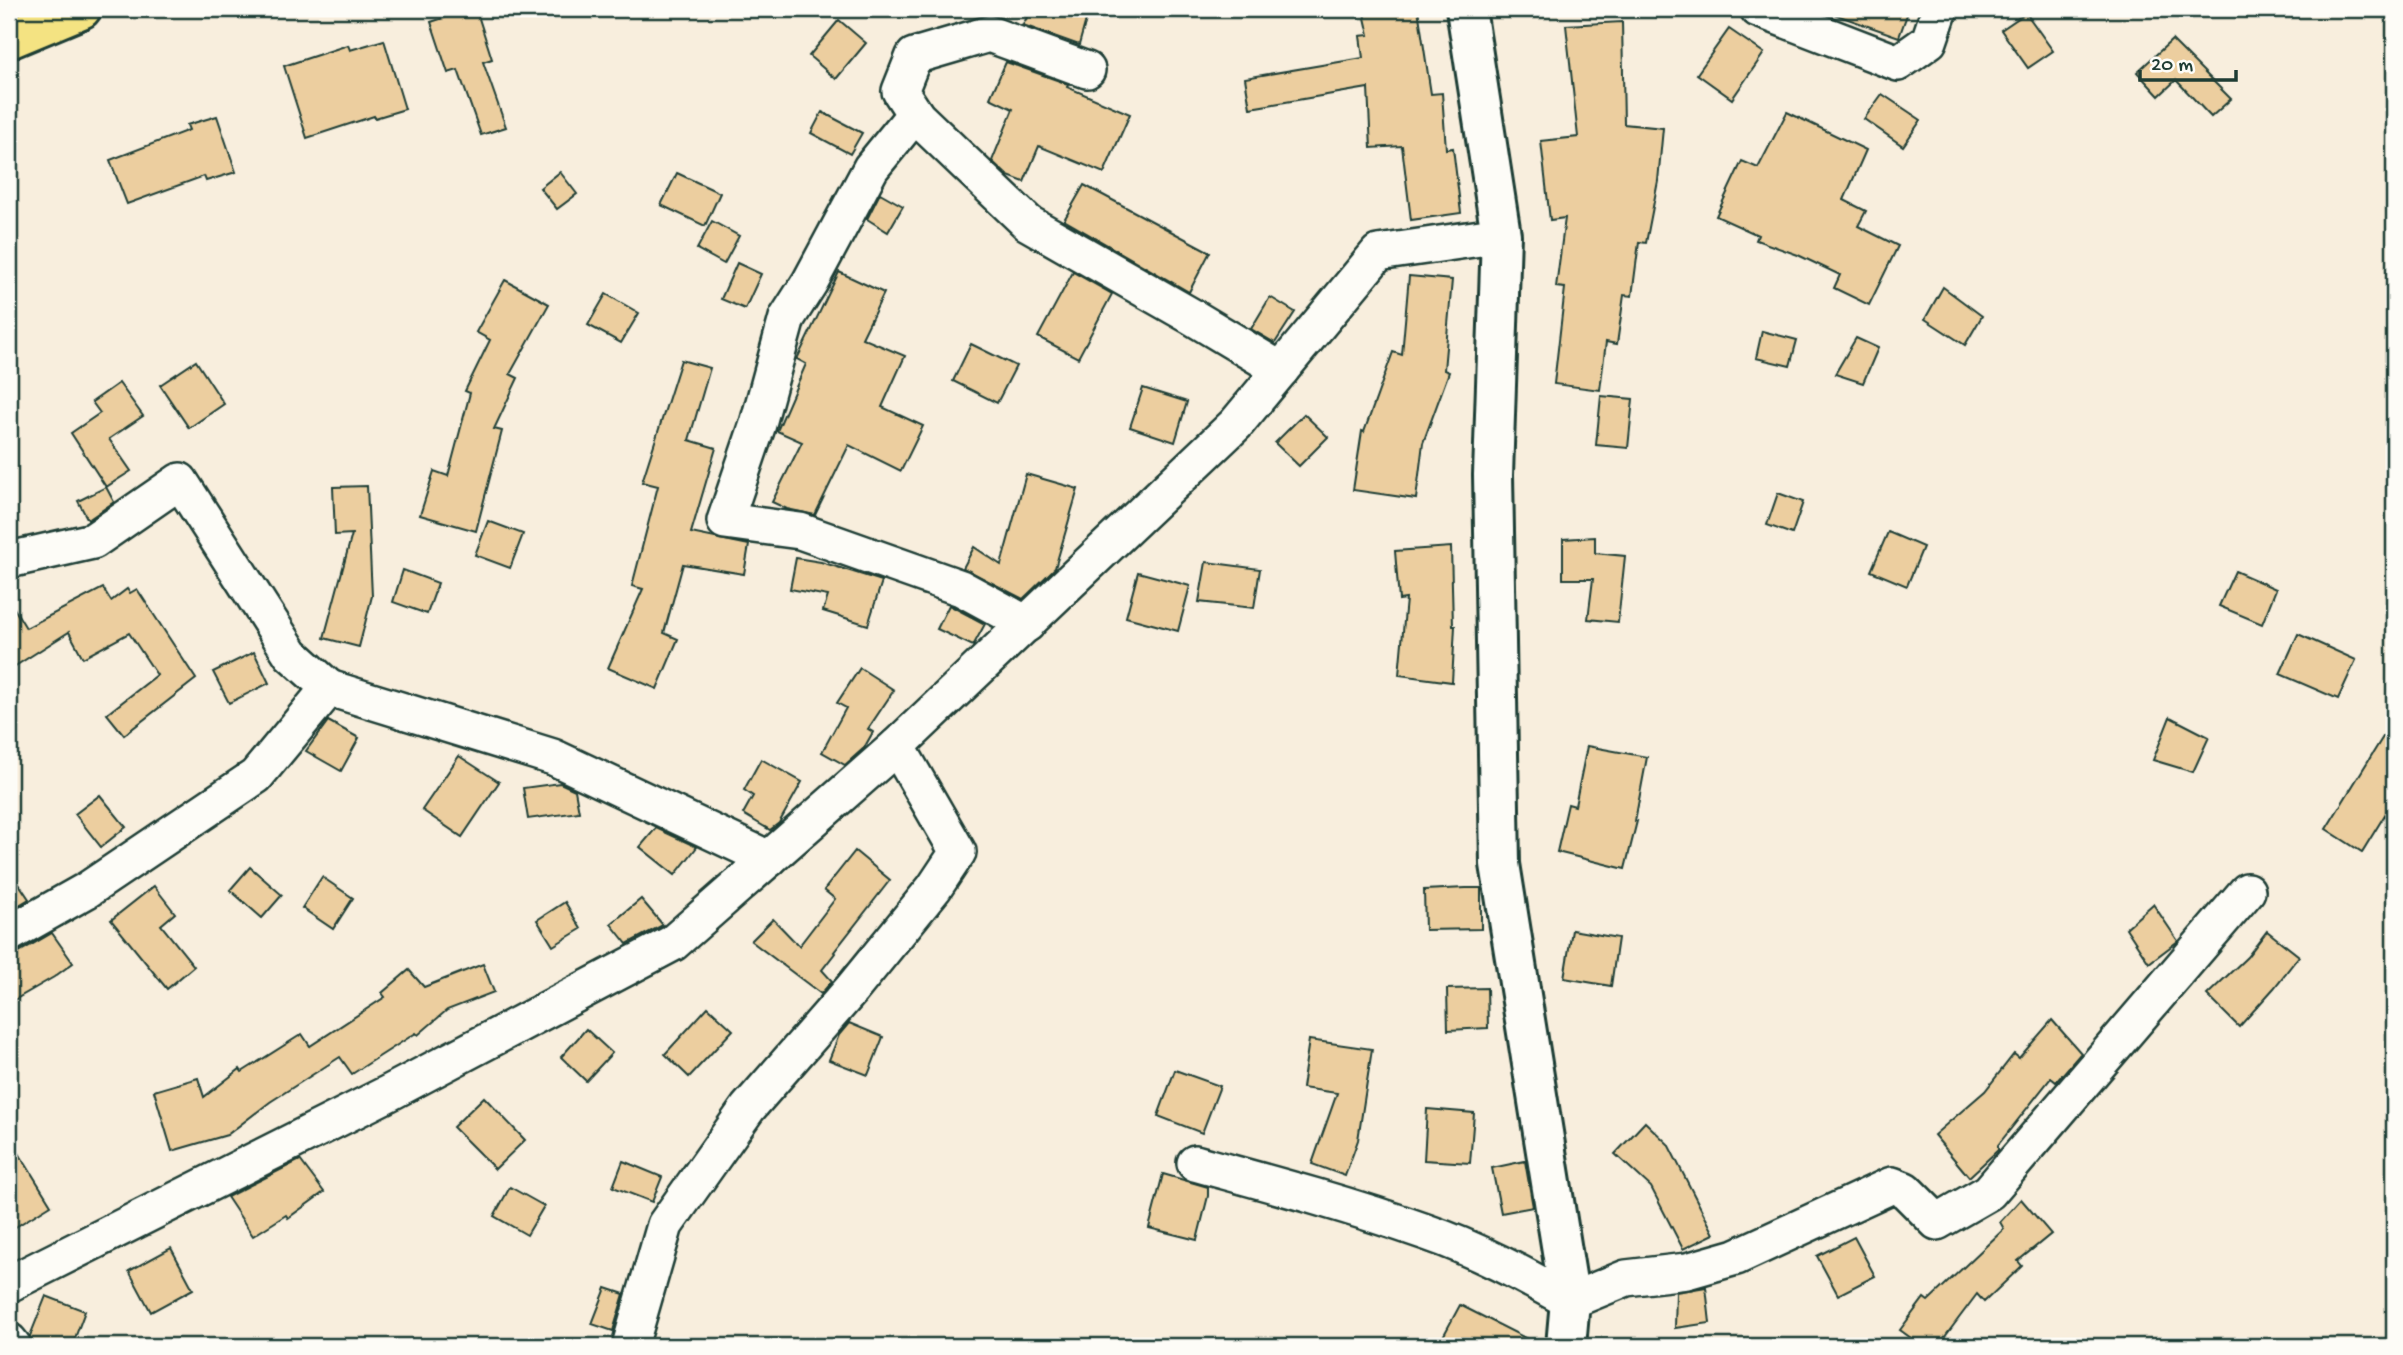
<svg xmlns="http://www.w3.org/2000/svg" width="2403" height="1355" viewBox="0 0 2403 1355" font-family="'Gochi Hand',sans-serif">
  <rect width="100%" height="100%" fill="#f8eedd"/>
  <filter id="ink" filterUnits="userSpaceOnUse"><feTurbulence type="fractalNoise" baseFrequency=".0143" numOctaves="2"/><feDisplacementMap in="SourceGraphic" scale="14" xChannelSelector="R" yChannelSelector="G"/><feConvolveMatrix kernelMatrix="1 2 1 2 8 2 1 2 1" color-interpolation-filters="sRGB"/></filter>
  <g filter="url(#ink)">
    <g fill="#ecce9f" stroke="#1f3d34" stroke-width="2">
      <path d="M471,9h5l16,50 -9,3 23,65 -25,8 -23,-65 -10,3 -17,-51z"/>
      <path d="M1031,9h58l-10,36 -56,-20z"/>
      <path d="M1363,9h55l13,85 11,-1 4,56 7,-1 8,65 -50,7 -9,-74 -31,2 -3,-60 -118,20 -5,-30 118,-20 -3,-22 9,-1z"/>
      <path d="M1831,9h78l-10,28 -68,-24z"/>
      <path d="M2026,13l27,38 -25,17 -27,-38z"/>
      <path d="M839,20l27,23 -30,36 -27,-23z"/>
      <path d="M1622,22l2,102 39,4 -5,53 -12,62 -7,-1 -7,54 -8,-1 -7,49 -11,-2 -6,48 -46,-6 11,-96 -9,-1 9,-69 -15,2 -9,-79 37,-4 -12,-112z"/>
      <path d="M1729,29l35,24 -32,46 -35,-25z"/>
      <path d="M384,40l21,69 -30,9 -1,-2 -67,22 -23,-72 64,-21 2,5z"/>
      <path d="M2172,40l59,59 -20,18 -35,-37 -17,16 -22,-24z"/>
      <path d="M1006,62l62,22 -1,3 63,27 -26,59 -65,-27 -15,36 -16,-6 -16,-15 21,-52 -23,-11z"/>
      <path d="M1882,94l39,26 -18,26 -39,-27z"/>
      <path d="M822,112l40,21 -12,21 -39,-21z"/>
      <path d="M1787,112l79,38 -22,50 22,11 -8,15 40,20 -29,59 -35,-17 6,-13 -42,-20 -42,-15 2,-5 -42,-19 26,-55 16,7z"/>
      <path d="M217,116l19,56 -30,9 -2,-5 -77,28 -17,-44 79,-30 -2,-5z"/>
      <path d="M560,172l17,22 -20,15 -17,-21z"/>
      <path d="M677,173l43,20 -15,33 -44,-21z"/>
      <path d="M1084,185l126,67 -21,40 -125,-72z"/>
      <path d="M880,193l23,13 -15,26 -21,-13z"/>
      <path d="M712,221l27,15 -15,28 -27,-15z"/>
      <path d="M737,263l24,11 -16,35 -24,-10z"/>
      <path d="M839,272l45,21 -22,45 43,18 -23,51 41,19 -22,45 -52,-26 -34,70 -28,-6 -15,-7 30,-60 -25,-11 29,-67 -9,-5z"/>
      <path d="M1073,272l39,22 -34,64 -40,-21z"/>
      <path d="M1409,276l43,4 -8,90 5,2 -26,71 -7,56 -63,-9 9,-59 2,1 29,-80 9,3z"/>
      <path d="M505,280l44,24 -39,70 8,4 -24,51 8,2 -26,100 -56,-16 14,-44 14,5 22,-83 -5,-2 25,-51 -14,-8z"/>
      <path d="M1943,287l39,29 -17,29 -40,-26z"/>
      <path d="M606,294l33,19 -18,30 -33,-18z"/>
      <path d="M1270,297l25,15 -20,31 -24,-14z"/>
      <path d="M1762,331l35,9 -7,26 -34,-8z"/>
      <path d="M1856,338l22,10 -15,35 -28,-9z"/>
      <path d="M971,344l45,22 -19,37 -44,-22z"/>
      <path d="M681,360l29,8 -21,72 27,8 -25,85 58,12 -5,29 -61,-10 -19,69 14,6 -21,50 -49,-21 35,-79 -11,-3 26,-100 -16,-4z"/>
      <path d="M196,361l28,43 -35,24 -29,-43z"/>
      <path d="M119,383l24,33 -34,23 22,32 -25,16 -35,-54 29,-20 -8,-11z"/>
      <path d="M1143,388l44,14 -12,40 -45,-15z"/>
      <path d="M1601,396l32,3 -5,49 -32,-3z"/>
      <path d="M1304,414l24,23 -29,29 -24,-23z"/>
      <path d="M1026,474l52,15 -23,79 -32,31 -60,-31 11,-21 27,18z"/>
      <path d="M367,486l5,110 -13,51 -35,-9 28,-104 -17,1 -2,-48z"/>
      <path d="M106,487l8,15 -26,18 -10,-19z"/>
      <path d="M1778,493l25,9 -11,32 -25,-9z"/>
      <path d="M488,521l35,13 -13,34 -35,-13z"/>
      <path d="M1888,532l35,15 -16,39 -36,-15z"/>
      <path d="M1595,537v16l30,3 -7,66 -30,-3 5,-40h-30v-40z"/>
      <path d="M1451,547l2,79h2l-3,56 -53,-7 7,-76 -7,1 -4,-49z"/>
      <path d="M796,558l25,4 61,19 -14,44 -45,-14 5,-15 -38,-7z"/>
      <path d="M1206,562l54,7 -6,39 -55,-6z"/>
      <path d="M403,570l35,13 -11,31 -34,-12z"/>
      <path d="M2235,571l41,18 -14,35 -43,-18z"/>
      <path d="M1138,572l52,14 -12,45 -52,-14z"/>
      <path d="M103,588l8,13 16,-12 3,4 7,-4 59,90 -72,56 -17,-21 50,-39 -28,-42 -46,25 -14,-26 -60,38v-70l17,28z"/>
      <path d="M949,605l36,19 -12,22 -36,-17z"/>
      <path d="M2298,634l58,26 -18,39 -58,-25z"/>
      <path d="M254,652l15,31 -40,20 -16,-31z"/>
      <path d="M860,668l34,22 -26,39 5,3 -9,16 -19,17 -23,-13 24,-44 -9,-5z"/>
      <path d="M2170,717l39,20 -16,35 -40,-12z"/>
      <path d="M2394,719v81l-32,52 -36,-23z"/>
      <path d="M328,721l31,17 -18,33 -35,-20z"/>
      <path d="M1587,746l60,11 -12,64h2l-12,48 -68,-17 11,-48 7,2z"/>
      <path d="M459,756l40,26 -37,55 -40,-27z"/>
      <path d="M761,759l41,23 -23,41 -9,7 -27,-16 10,-18 -9,-6z"/>
      <path d="M560,783l15,7 4,22 -51,7 -5,-31z"/>
      <path d="M100,795l26,32 -25,20 -26,-33z"/>
      <path d="M656,828l41,19 -22,28 -35,-28z"/>
      <path d="M855,851l35,29 -56,72 1,1 -13,17 10,11 -11,13 -70,-53 22,-22 26,27 36,-47 -11,-9z"/>
      <path d="M250,867l32,28 -20,23 -32,-28z"/>
      <path d="M9,869l20,30 -20,12z"/>
      <path d="M322,877l31,21 -20,31 -31,-21z"/>
      <path d="M154,886l21,27 -14,12 33,41 -27,23 -56,-69z"/>
      <path d="M1466,888h15v41l-56,1 -1,-40z"/>
      <path d="M641,899l22,26 -36,19 -16,-20z"/>
      <path d="M565,902l16,27 -28,17 -16,-26z"/>
      <path d="M2153,904l25,37 -29,22 -23,-35z"/>
      <path d="M1572,930l46,8 -7,48 -47,-8z"/>
      <path d="M2267,931l32,25 -25,32 -35,39 -32,-32 40,-38z"/>
      <path d="M52,933l21,30 -19,14 -45,26v-49l10,-2z"/>
      <path d="M483,964l11,28 -47,18 -29,25 -2,-2 -64,41 -12,-17 -70,45 -43,33 -55,16 -18,-60 44,-13 6,19 36,-28 2,3 60,-38 8,12 75,-49 -3,-4 27,-23 15,17z"/>
      <path d="M1487,988l1,40 -40,2 -1,-41z"/>
      <path d="M708,1007l25,23 -44,47 -24,-23z"/>
      <path d="M2052,1020l29,33 -25,29 -5,-4 -53,67v5l-29,27 -35,-42 51,-44 29,-37 5,4z"/>
      <path d="M849,1023l34,14 -15,38 -39,-15 10,-25z"/>
      <path d="M586,1029l26,24 -26,28 -25,-24z"/>
      <path d="M1309,1040l63,9 -14,91 -13,36 -33,-12 25,-71 -35,-5z"/>
      <path d="M1175,1070l45,16 -18,47 -44,-17z"/>
      <path d="M484,1097l41,43 -30,29 -42,-42z"/>
      <path d="M1427,1109l47,4 -4,50 -46,-3z"/>
      <path d="M1645,1122l23,22 46,90 -31,15 -32,-62 -36,-33z"/>
      <path d="M9,1137l42,68 -42,26z"/>
      <path d="M300,1160l24,32 -36,26 -2,-3 -33,21 -26,-39z"/>
      <path d="M623,1161l39,16 -10,25 -39,-15z"/>
      <path d="M1525,1161l8,46 -32,6 -9,-45z"/>
      <path d="M1163,1174l45,13v9l-11,44 -48,-12z"/>
      <path d="M510,1187l34,19 -17,29 -33,-19z"/>
      <path d="M2021,1199l30,35 -33,27 4,5 -38,36 -7,-8 -39,52h-16l-22,-16 24,-32 4,3 76,-72 -4,-7z"/>
      <path d="M1854,1237l21,39 -37,19 -21,-39z"/>
      <path d="M171,1248l22,41 -42,23 -22,-41z"/>
      <path d="M1706,1287l4,36 -35,5 1,-36z"/>
      <path d="M606,1288l18,6 -11,37 -21,-7z"/>
      <path d="M46,1296l39,15 -13,35h-39l-3,-10z"/>
      <path d="M1460,1305l81,41h-103z"/>
    </g>
    <g fill="none" stroke-linecap="round" stroke-linejoin="round">
      <defs>
        <g id="minor">
          <path d="M1758,9l140,54 31,-22 11,-32"/>
          <path d="M1087,70l-98,-36 -75,22 -14,35 17,26 111,106 163,93 90,54"/>
          <path d="M915,114l-44,54 -61,114 -23,36 -29,106 -33,97 75,10 161,57 66,36"/>
          <path d="M9,560l84,-19 87,-60 111,173 38,34"/>
          <path d="M9,934l78,-44 169,-114 73,-88 224,69 216,102"/>
          <path d="M1195,1163c77,21 155,42 231,69 50,17 98,43 144,69l56,-23 61,-7 49,-14 156,-72 13,5 32,32 52,-30 258,-301"/>
          <path d="M9,1284l380,-191 284,-150 224,-197 339,-322 142,-171 123,-18"/>
          <path d="M9,1341l4,5"/>
          <path d="M630,1346l35,-121 83,-117 104,-119 82,-101 24,-36 -61,-106"/>
        </g>
        <path id="tertiary" d="M1466,9l35,226 -8,240 7,389 70,437 -4,45"/>
        <path id="trunk" d="M9,39l72,-30"/>
      </defs>
      <use href="#minor" stroke="#1f3d34" stroke-width="40"/>
      <use href="#tertiary" stroke="#1f3d34" stroke-width="44"/>
      <use href="#trunk" stroke="#1f3d34" stroke-width="44"/>
      <use href="#minor" stroke="#fdfcf7" stroke-width="35"/>
      <use href="#tertiary" stroke="#fdfcf7" stroke-width="38"/>
      <use href="#trunk" stroke="#f4e382" stroke-width="38"/>
    </g>
  </g>
  <rect width="2403" height="1355" fill="none" stroke="#fdfcf7" stroke-width="35"/>
  <rect x="18" y="18" width="2368" height="1320" fill="none" stroke="#1f3d34" stroke-width="2.5" filter="url(#ink)"/>
  <path d="M2140 70v10h96v-10" fill="none" stroke="#1f3d34" stroke-width="3.5"/>
  <text x="2151" y="70" font-size="21" fill="#1f3d34" stroke="#fdfcf7" stroke-width="5" paint-order="stroke">20 m</text>
</svg>
